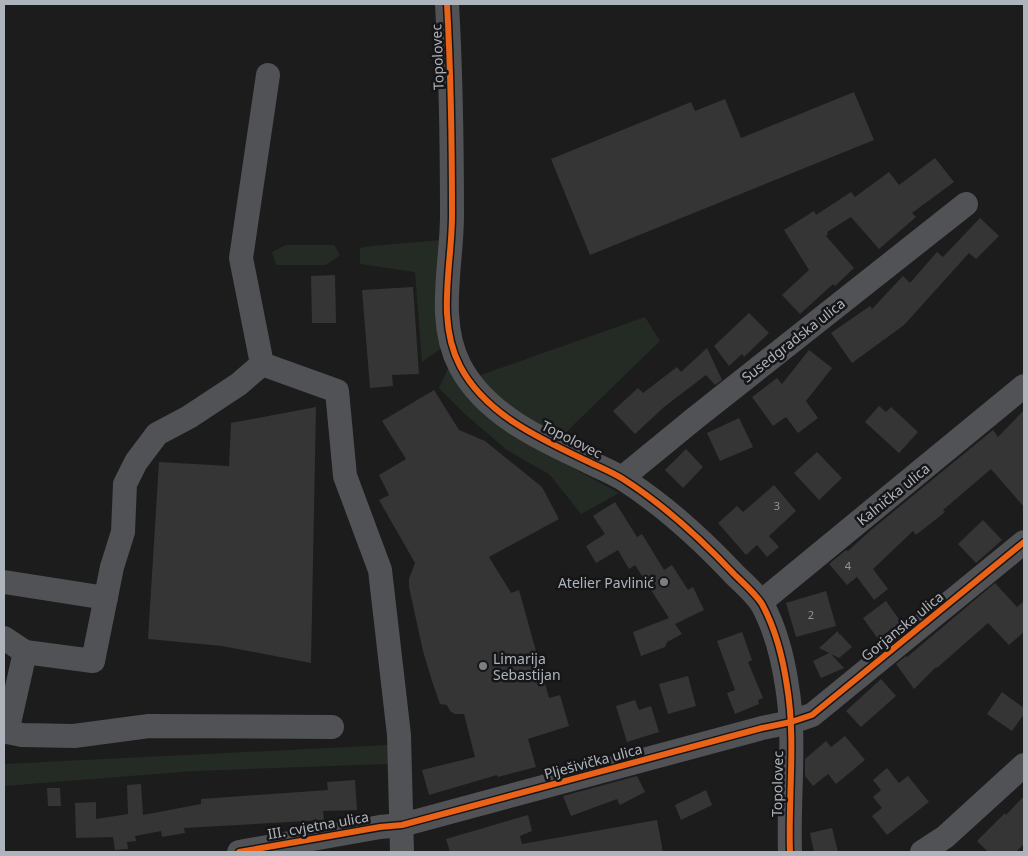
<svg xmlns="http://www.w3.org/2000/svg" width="1028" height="856" viewBox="0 0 1028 856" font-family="'Noto Sans',sans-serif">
  <rect width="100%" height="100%" fill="#1c1c1c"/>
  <g fill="#242b24">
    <path d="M441,240l1,108 -20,14 -7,-90 -55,-8v-16l12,-2z"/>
    <path d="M286,245h48l6,10 -14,10h-50l-4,-13z"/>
    <path d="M645,317l15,24 -101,98 -64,-42 -17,-21z"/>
    <path d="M449,366l100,89 70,38 -38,21 -31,-39 -43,-25 -41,-35 -27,-27z"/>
    <path d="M388,745v19l-194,7 -190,15v-22z"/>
  </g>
  <g fill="#353536">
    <path d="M854,92l20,48 -284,115 -39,-96 140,-57 4,9 30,-12 16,39z"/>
    <path d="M935,158l19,24 -42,31 4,4 -37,32 -28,-32 -24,15 1,2 -2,2 28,32 -19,18 -2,-2 -33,30 -18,-19 27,-25 -25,-40 30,-19 2,4 35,-23 4,5 34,-25 10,13z"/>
    <path d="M980,218l19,18 -23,23 -7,-6 -65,72 -52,38 -21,-30 39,-27 2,3 31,-33 7,7 27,-31 6,5z"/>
    <path d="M335,275l1,48h-24l-1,-47z"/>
    <path d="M413,287l6,87 -27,1 1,11 -23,2 -8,-98z"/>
    <path d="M749,313l20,20 -25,24 -2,-3 -13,12 -15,-20z"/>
    <path d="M707,348l15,32 -7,5 -9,-10 -42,32 -29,27 -22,-23 25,-23 5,5 34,-26 4,5z"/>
    <path d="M809,350l23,18 -26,33 12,17 -20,15 -12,-16 -13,9 -21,-29 25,-19 5,6z"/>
    <path d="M434,390l25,40 26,11 57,46 17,32 -70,38 22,36 8,-3 30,108 11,-3 9,31 -41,13 8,28 -38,10 -1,-2 -68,20 -7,-25 53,-13 -11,-43h-9l-5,-3 -3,-6 -7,-1 -8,-23 -9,-30 -14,-64v-8l6,-16 -36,-63 10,-5 -10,-20 27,-16 -24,-38z"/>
    <path d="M879,406l7,6 5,-5 27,25 -19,21 -34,-31z"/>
    <path d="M316,407l-5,256 -89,-17 -74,-7 11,-177 70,4 2,-43z"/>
    <path d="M1024,410v97l-33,-38 -48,41 2,2 -29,23 -3,-4 -40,38 15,20 -14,11 -17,-23 -10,8 -18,-21 17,-14 2,1 23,-21 117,-96 5,-4 5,7z"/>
    <path d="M739,418l14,29 -33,14 -13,-28z"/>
    <path d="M686,449l17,18 -20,21 -18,-18z"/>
    <path d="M817,452l25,26 -23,22 -25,-27z"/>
    <path d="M774,485l22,26 -27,25 10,11 -12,10 -10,-12 -11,10 -28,-32 19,-17 6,6z"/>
    <path d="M615,502l22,35 5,-3 22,36 8,-5 16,25 5,-3 11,23 -29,14 7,10 -15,8 -2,5 -24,9 -8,-24 36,-14 -34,-53 -6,4 -11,-19 -22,13 -10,-17 19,-12 -12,-18z"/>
    <path d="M983,520l19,20 -26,23 -18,-19z"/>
    <path d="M995,583l22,24 7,-6v31l-15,13 -21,-22 -51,45 -1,-1 -22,22 -18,-25 10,-8 1,1z"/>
    <path d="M826,591l10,35 -40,11 -10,-34z"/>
    <path d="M886,601l15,21 -23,17 -15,-21z"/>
    <path d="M838,631l1,4 1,-1 12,13 -13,11 -8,-4 13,14 -23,10 -8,-17 16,-8 -10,-5z"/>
    <path d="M742,632l10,28 -4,2 15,36 -5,2 1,4 -24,10 -8,-21 8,-3 -18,-49z"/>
    <path d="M688,676l8,30 -28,8 -9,-30z"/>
    <path d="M881,679l15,17 -35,31 -15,-16z"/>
    <path d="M1002,692l22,16v6l-12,17 -25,-17z"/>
    <path d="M635,700l4,10 12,-4 8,26 -32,10 -11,-36z"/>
    <path d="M845,736l20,24 -29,24 -8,-10 -15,12 -8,-10v-17l21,-18 5,6z"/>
    <path d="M887,768l12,15 9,-7 21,26 -42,33 -15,-19 10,-8 -9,-11 8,-7 -8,-10z"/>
    <path d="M637,776l8,16 -25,13 -3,-6 -46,17 -8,-20z"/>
    <path d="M355,780l2,30 -34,1 1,9 -140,8 1,5 -23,4 -1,-6 -26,5 1,5 -9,1 1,7 -13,1 -2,-13 -37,1 -1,-35 21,-1v17l32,-5 -1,-29 14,-1 2,31 58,-11v-5l127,-9 -1,-8z"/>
    <path d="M47,788h13l1,18h-13z"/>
    <path d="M706,790l6,15 -31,15 -6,-15z"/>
    <path d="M1024,796v48l-8,8h-28l-11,-11 28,-28 1,2z"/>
    <path d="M528,815l4,16 -12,5 2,8 135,-24 6,32h-213l-4,-13z"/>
    <path d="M832,828l6,24h-24l-4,-19z"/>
  </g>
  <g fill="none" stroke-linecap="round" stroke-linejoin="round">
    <g stroke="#505255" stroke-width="24">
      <path d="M447,4c4,71 5,141 5,212 0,49 -16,104 8,150 25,48 80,73 127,95 12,6 25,11 36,18 41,26 78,60 111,95 9,9 21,19 28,30 13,24 21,55 25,82 9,53 1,112 3,166"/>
      <path d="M268,75l-27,183 21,106 75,27 8,85 35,94 19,165 3,117"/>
      <path d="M622,478l72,-59 272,-215"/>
      <path d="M4,582l102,16"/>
      <path d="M761,602l263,-216"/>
      <path d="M4,638l21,14"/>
      <path d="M4,732h3l18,-80 68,9 19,-94 11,-35 2,-48 11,-22 21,-28 32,-17 50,-33 23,-20"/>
      <path d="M7,732l15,3 52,1 75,-10 183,1"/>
      <path d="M239,852l141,-25 22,-2 360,-97 29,-6 21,-7 212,-173"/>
      <path d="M922,852l23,-15 79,-72"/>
    </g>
    <defs>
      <g id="cycleway">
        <path d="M447,4c4,71 5,141 5,212 0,49 -16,104 8,150 25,48 80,73 127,95 12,6 25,11 36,18 41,26 78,60 111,95 9,9 21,19 28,30 13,24 21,55 25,82 9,53 1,112 3,166"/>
        <path d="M239,852l141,-25 22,-2 360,-97 29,-6 21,-7 212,-173"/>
      </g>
    </defs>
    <use href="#cycleway" stroke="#161618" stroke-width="9"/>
    <use href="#cycleway" stroke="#ea6118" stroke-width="6"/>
  </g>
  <g fill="#7b7f83" stroke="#161618" stroke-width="2">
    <circle cx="664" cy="582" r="5"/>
    <circle cx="483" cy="666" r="5"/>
  </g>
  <g text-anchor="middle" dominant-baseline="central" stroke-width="5" stroke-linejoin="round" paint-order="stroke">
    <g font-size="11" fill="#90949a">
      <text x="777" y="505">3</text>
      <text x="848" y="565">4</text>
      <text x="811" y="614">2</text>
    </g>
    <g font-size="14" fill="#aeb4bb" stroke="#161618">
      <text transform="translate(437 57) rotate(-92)">Topolovec</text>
      <text transform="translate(793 340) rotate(-38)">Susedgradska ulica</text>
      <text transform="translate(572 439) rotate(27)">Topolovec</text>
      <text transform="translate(893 494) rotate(-39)">Kalnička ulica</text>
      <text transform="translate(902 626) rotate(-39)">Gorjanska ulica</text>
      <text transform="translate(593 761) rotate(-15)">Plješivička ulica</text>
      <text transform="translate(777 784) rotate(-89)">Topolovec</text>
      <text transform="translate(318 825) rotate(-10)">III. cvjetna ulica</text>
    </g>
    <g font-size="14" fill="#aeb4bb" stroke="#161618" text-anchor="end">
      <text x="654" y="582">Atelier Pavlinić</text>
      <text x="493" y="658" text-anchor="start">Limarija<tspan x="493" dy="16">Sebastijan</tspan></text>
    </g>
  </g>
  <rect width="1028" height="856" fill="none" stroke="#aeb4bb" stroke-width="10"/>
</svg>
